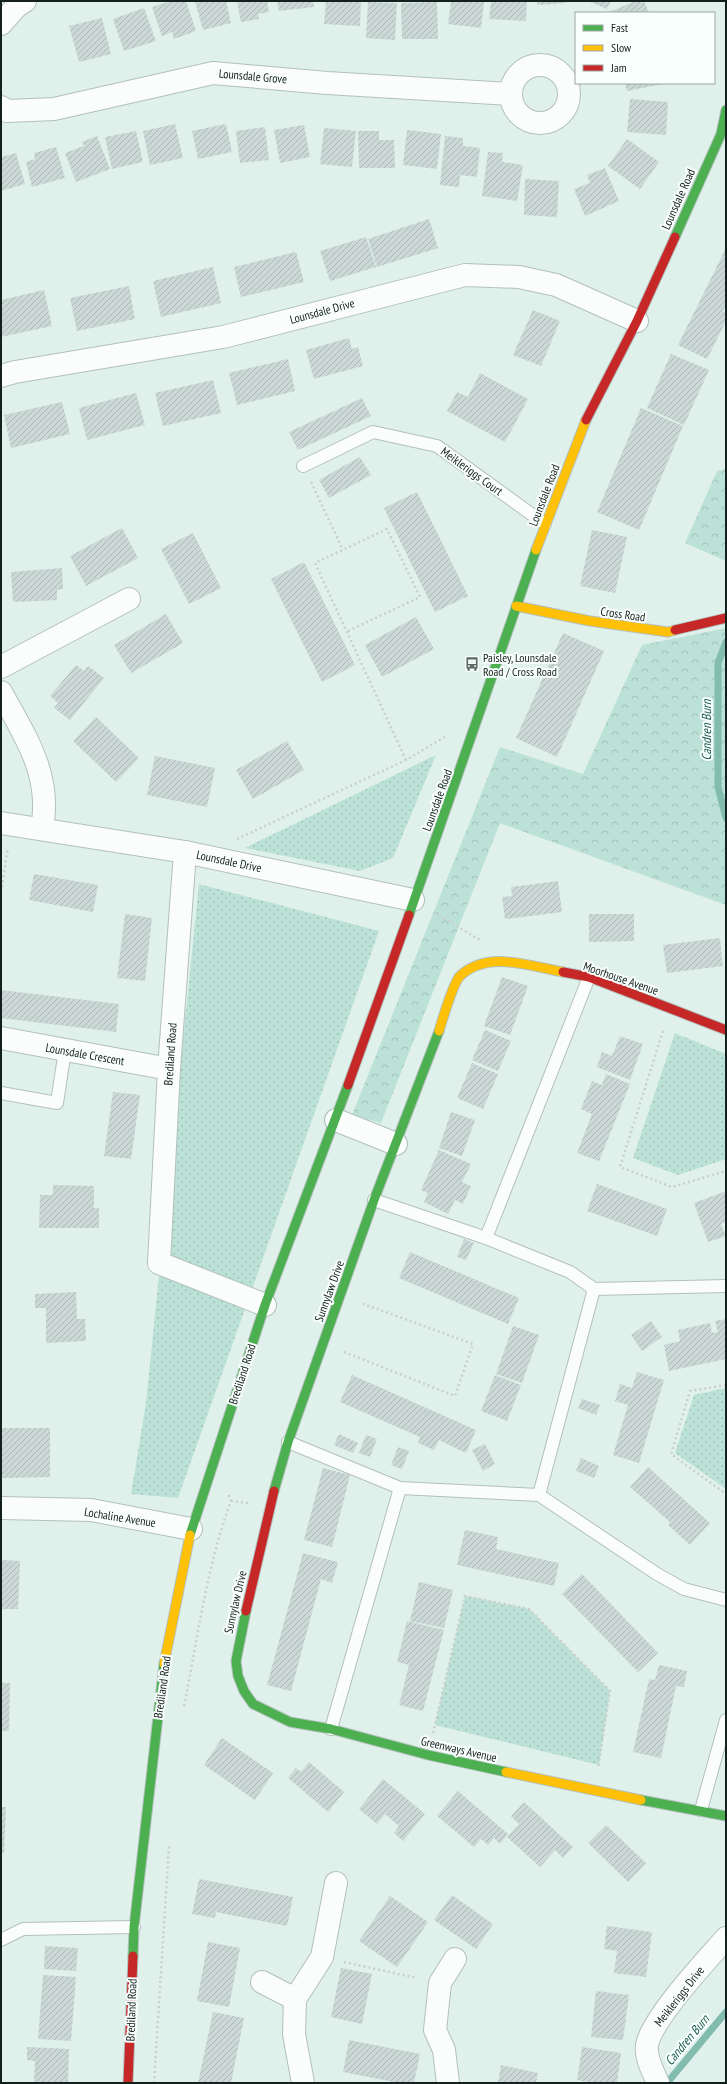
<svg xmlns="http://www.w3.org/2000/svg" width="727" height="2084" viewBox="0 0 727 2084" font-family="'PT Sans Narrow',sans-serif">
  <defs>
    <pattern id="grass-dots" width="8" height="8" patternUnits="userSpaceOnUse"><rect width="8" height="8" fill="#bce2d8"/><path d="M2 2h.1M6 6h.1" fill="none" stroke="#a1c2b9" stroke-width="1.8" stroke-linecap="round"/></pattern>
    <pattern id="forest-crowns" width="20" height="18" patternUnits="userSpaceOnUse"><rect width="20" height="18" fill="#bce2d8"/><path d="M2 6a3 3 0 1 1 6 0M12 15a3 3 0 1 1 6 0" fill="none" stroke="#a1c2b9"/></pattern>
    <pattern id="building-hatch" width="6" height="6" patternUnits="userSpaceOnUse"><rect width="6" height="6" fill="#cbd8d5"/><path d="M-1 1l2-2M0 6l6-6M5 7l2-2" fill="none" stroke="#adb9b6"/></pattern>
  </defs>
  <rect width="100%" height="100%" fill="#e0f1ec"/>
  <g fill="url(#grass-dots)">
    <path d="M436,755l-43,103 -33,13 -115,-23z"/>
    <path d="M199,884l180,47 -201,567 -47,-4 15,-91z"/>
    <path d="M675,1033l51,21v105l-48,16 -45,-17z"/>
    <path d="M726,1388v101l-51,-36 19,-58z"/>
    <path d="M465,1596l64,13 81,82 -11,74 -164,-40z"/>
  </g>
  <g fill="url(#forest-crowns)">
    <path d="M726,469v92l-41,-18 32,-72z"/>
    <path d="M726,628v277l-226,-82 -119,300 -29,-8 148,-368 83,27 59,-129z"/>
  </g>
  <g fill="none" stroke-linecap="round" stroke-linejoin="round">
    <g stroke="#82bcae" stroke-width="7">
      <path d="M726,642l-8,21v124l8,31"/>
      <path d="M667,2083l59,-71"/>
    </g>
  </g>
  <g fill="url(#building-hatch)">
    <path d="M171,1h15l10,30 -22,8 -2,-7 -10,4 -10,-29z"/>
    <path d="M195,1h31l5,22 -28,7z"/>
    <path d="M237,1h30l2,11 -11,2 1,5 -18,3z"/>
    <path d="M277,1h36l1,6 -35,4z"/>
    <path d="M326,1h35l-1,25 -36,-2z"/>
    <path d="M451,1h33l-3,27 -33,-4z"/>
    <path d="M491,1h36l-1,20 -37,-2z"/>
    <path d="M537,1h29v2l-29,2z"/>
    <path d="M588,1h23l-4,8z"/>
    <path d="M636,1h8l5,12h-42z"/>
    <path d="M368,2l29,1 -2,37 -29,-2z"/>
    <path d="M437,2l1,37h-36l-1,-36z"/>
    <path d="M144,8l12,33 -32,10 -11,-32z"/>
    <path d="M102,18l9,36 -32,8 -10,-36z"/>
    <path d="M625,83h37l1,1 -36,7z"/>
    <path d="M630,99l38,3 -2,33 -39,-3z"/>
    <path d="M175,124l8,34 -33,7 -7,-34z"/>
    <path d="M226,124l6,28 -34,7 -6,-28z"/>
    <path d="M304,125l6,32 -30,6 -6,-33z"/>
    <path d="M265,127l4,33 -29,3 -4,-32z"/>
    <path d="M324,128l32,3 -4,36 -32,-3z"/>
    <path d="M407,130l34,4 -4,35 -34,-4z"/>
    <path d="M136,131l7,31 -31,7 -7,-32z"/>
    <path d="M358,131h21v9h15l1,28h-36z"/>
    <path d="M97,136l13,33 -34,13 -11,-29 19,-7 -2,-4z"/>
    <path d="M445,136l18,2v8l17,2 -3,29 -17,-2 -1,12 -19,-2z"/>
    <path d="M627,139l32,23 -19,27 -32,-23z"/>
    <path d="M56,147l9,31 -33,9 -6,-25 9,-3 -1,-6z"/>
    <path d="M488,152l15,1 -1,9 21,3 -6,36 -35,-5z"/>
    <path d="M16,153l9,31 -24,7v-34z"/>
    <path d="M605,168l14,33 -34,15 -11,-27 16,-6 -3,-8z"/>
    <path d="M525,179l34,2 -2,36 -33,-2z"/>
    <path d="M429,219l9,29 -61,19 -9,-28z"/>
    <path d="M366,237l10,30 -46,14 -10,-30z"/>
    <path d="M726,248v57l-3,6 3,2v8l-19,38 -29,-14z"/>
    <path d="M296,252l8,30 -63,15 -7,-30z"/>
    <path d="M213,267l8,36 -60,14 -8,-36z"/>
    <path d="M129,286l6,33 -58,12 -7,-33z"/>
    <path d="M44,290l8,36 -51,11v-37z"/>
    <path d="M533,310l27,11 -19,45 -28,-11z"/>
    <path d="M349,338l3,11 6,-2 5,19 -49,13 -8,-29z"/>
    <path d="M671,354l38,16 -25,55 -37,-17z"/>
    <path d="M288,359l7,32 -58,14 -8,-32z"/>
    <path d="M480,373l48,26 -23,43 -58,-31 10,-19 11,5z"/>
    <path d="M213,380l8,33 -58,13 -8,-33z"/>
    <path d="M136,393l9,32 -58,15 -8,-32z"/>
    <path d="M362,398l9,18 -73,34 -9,-18z"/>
    <path d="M62,402l8,32 -59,14 -7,-33z"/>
    <path d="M641,408l42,18 -44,104 -42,-18z"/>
    <path d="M360,457l11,18 -42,23 -10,-18z"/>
    <path d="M417,492l51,104 -33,16 -51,-104z"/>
    <path d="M122,528l16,30 -52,28 -16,-30z"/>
    <path d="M592,530l35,7 -12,56 -35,-7z"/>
    <path d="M193,533l28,55 -32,16 -28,-55z"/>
    <path d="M304,562l51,103 -33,17 -51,-103z"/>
    <path d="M62,568l1,21 -6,1v10l-44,2 -2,-30z"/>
    <path d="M166,614l17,29 -52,30 -17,-28z"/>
    <path d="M416,617l18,32 -52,28 -17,-32z"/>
    <path d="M563,633l41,18 -47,106 -41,-19z"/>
    <path d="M76,665l8,6 4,-5 16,12 -34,42 -16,-12 4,-5 -8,-7z"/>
    <path d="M96,717l43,41 -23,24 -43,-41z"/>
    <path d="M287,741l17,29 -51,29 -17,-29z"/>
    <path d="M155,756l60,12 -8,39 -60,-12z"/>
    <path d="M34,874l64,11 -5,27 -64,-12z"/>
    <path d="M558,881l4,31 -57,7 -3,-22 10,-1 -1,-9z"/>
    <path d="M125,914l27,4 -7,63 -28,-3z"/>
    <path d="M589,914h45v27l-45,1z"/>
    <path d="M720,938l3,28 -56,7 -4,-28z"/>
    <path d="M502,977l26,9 -18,49 -26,-9z"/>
    <path d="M1,990l118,14 -3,28 -115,-14z"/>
    <path d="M485,1030l26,11 -13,30 -26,-11z"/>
    <path d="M620,1036l23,8 -13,36 -33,-13 5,-15 10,4z"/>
    <path d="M472,1063l26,11 -15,35 -26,-11z"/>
    <path d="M606,1074l24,10 -31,77 -22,-8 15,-39 -11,-5 11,-28 10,4z"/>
    <path d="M113,1092l27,3 -9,64 -27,-3z"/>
    <path d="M451,1112l24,8 -13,36 -23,-8z"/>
    <path d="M439,1150l32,14 -9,18 9,4 -8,18 -8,-4 -7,14 -24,-12 4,-9 -7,-3z"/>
    <path d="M597,1184l70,25 -10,27 -70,-25z"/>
    <path d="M53,1185l41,1v22h5v20h-60l1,-33h13z"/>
    <path d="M726,1191v31l-5,2 5,12 -18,6 -14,-39z"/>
    <path d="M464,1239l10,4 -8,17 -9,-3z"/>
    <path d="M410,1252l109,46 -11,26 -109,-46z"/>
    <path d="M76,1292l1,27h8l1,22 -40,2v-35h-11v-14z"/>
    <path d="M726,1319v40l-57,12 -5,-26 16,-4 -2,-11 32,-7 2,10 6,-1 -3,-11z"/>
    <path d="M651,1321l11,16 -20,14 -11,-16z"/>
    <path d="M513,1326l26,9 -17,48 -26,-9z"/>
    <path d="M637,1372l27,8 -25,83 -26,-8 15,-50 -13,-4 5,-17 12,4z"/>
    <path d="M352,1375l124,55 -10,23 -27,-13 -5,10 -16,-7 2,-6 -80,-35z"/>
    <path d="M495,1375l26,10 -14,36 -26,-10z"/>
    <path d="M582,1399l18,6 -4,10 -18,-7z"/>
    <path d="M1,1428h49v49l-49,1z"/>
    <path d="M339,1434l19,9 -5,10 -19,-8z"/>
    <path d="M366,1435l11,4 -7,18 -11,-4z"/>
    <path d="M485,1444l10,20 -12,7 -11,-21z"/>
    <path d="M398,1447l11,4 -7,18 -11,-4z"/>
    <path d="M581,1458l18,8 -5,12 -18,-7z"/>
    <path d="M648,1467l62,56 -20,22 -22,-20 2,-3 -40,-35z"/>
    <path d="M323,1468l27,7 -18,72 -28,-7z"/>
    <path d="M465,1530l33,7 -2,12 63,14 -5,23 -97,-21z"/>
    <path d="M303,1553l35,9 -6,21 -11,-4 -30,112 -24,-6z"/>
    <path d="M1,1560l19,1 -2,48h-17z"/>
    <path d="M582,1574l76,79 -20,19 -76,-78z"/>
    <path d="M419,1582l34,8 -9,38 -34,-7z"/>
    <path d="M407,1621l37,9 -21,81 -24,-6 10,-40 -12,-3z"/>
    <path d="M659,1665l28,6 -3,16 -8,-1 -15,72 -28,-6 16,-73 6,1z"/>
    <path d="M1,1683h9l-1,48h-8z"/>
    <path d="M222,1738l51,35 -18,27 -51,-35z"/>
    <path d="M309,1762l35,30 -16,20 -40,-34 8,-10 5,4z"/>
    <path d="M383,1779l42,35 -22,27 -9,-8 5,-7 -14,-12 -8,10 -18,-15z"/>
    <path d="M458,1791l50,43 -8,10 -6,-6 -6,7 -7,-6 -7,8 -37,-31z"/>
    <path d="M524,1802l49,45 -10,11 -8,-8 -15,17 -33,-30 12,-13 -8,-8z"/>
    <path d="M1,1807h5l-2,46 -3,-1z"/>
    <path d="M606,1825l40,38 -18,19 -40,-39z"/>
    <path d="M199,1879l94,18 -6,29 -71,-14 -1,6 -23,-4z"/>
    <path d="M452,1895l41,29 -17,25 -42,-29z"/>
    <path d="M390,1896l38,26 -31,45 -38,-26z"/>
    <path d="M607,1926l45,6 -6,45 -32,-4 3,-22 -13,-2z"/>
    <path d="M208,1942l32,6 -11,59 -32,-6z"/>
    <path d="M45,1946l33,2 -2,23 -32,-2z"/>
    <path d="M341,1968l31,6 -10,50 -31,-7z"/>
    <path d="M43,1975l33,2 -5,64 -33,-2z"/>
    <path d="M596,1991l33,4 -6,45 -32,-3z"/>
    <path d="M213,2012l31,6 -13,65h-33z"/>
    <path d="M349,2040l71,14 -6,29h-15l-56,-11z"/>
    <path d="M27,2047l42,2 -1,34h-34l1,-22 -8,-1z"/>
    <path d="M582,2047l39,6 -4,30h-23l-17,-3z"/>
    <path d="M501,2065l37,8 -2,10h-38z"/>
  </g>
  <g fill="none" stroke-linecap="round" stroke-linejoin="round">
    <defs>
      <g id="lane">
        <path d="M303,466l70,-34 64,14 108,78"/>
        <path d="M1,1093l56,10 8,-53"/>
        <path d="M374,1200l112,38 84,34 24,17 132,-3"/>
        <path d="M486,1238l103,-261"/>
        <path d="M288,1442l112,46 139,7 118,79 27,15 42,11"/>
        <path d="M539,1495l55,-206"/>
        <path d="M331,1729l69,-241"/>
        <path d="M701,1810l25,-90"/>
        <path d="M1,1940l22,-11 111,-2"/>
      </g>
      <g id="street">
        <path d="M1,24l16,-18 8,-5"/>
        <circle cx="540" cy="94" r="29"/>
        <path d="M1,107l6,4 47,-2 159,-36 114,10 184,11"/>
        <path d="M1,376l14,-4 208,-35 242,-62 54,2 37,8 81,36"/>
        <path d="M1,667l128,-68"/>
        <path d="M1,692c25,46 51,83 41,137"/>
        <path d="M1,823l184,29 228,48"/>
        <path d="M185,852l-16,217 -10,194 106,42"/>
        <path d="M1,1038l168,31"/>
        <path d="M336,1120l60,24"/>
        <path d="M1,1508l90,2 100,19"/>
        <path d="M262,1982l33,17"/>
        <path d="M303,2083l-9,-49 1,-35 27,-42 14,-74"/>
        <path d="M448,2083l-4,-33 -9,-20 5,-47 15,-24"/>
        <path d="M658,2083c-5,-12 -13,-25 -11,-38 5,-27 60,-85 79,-107"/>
      </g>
      <g id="fast">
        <path d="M675,237l46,-103 5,-24"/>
        <path d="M409,915l127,-365"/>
        <path d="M274,1491l14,-49 86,-242 65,-169"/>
        <path d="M190,1535l75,-230 83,-220"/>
        <path d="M246,1611l-10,50 2,15 6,15 9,13 37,18 41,7 97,26 78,17"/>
        <path d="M641,1800l85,16"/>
        <path d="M133,1956l1,-29 30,-263"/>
      </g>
      <g id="slow">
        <path d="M536,550l50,-130"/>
        <path d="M516,606l74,15 78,11 7,-2"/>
        <path d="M439,1031c3,-10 15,-49 21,-55 28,-26 69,-10 103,-4"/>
        <path d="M164,1664l26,-129"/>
        <path d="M506,1772l135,28"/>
      </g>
      <g id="jam">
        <path d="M586,420l51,-99 38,-84"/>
        <path d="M675,630l51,-12"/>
        <path d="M563,972l26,5 137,53"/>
        <path d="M348,1085l61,-170"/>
        <path d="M246,1611l28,-120"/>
        <path d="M128,2083l5,-127"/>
      </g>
    </defs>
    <use href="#lane" stroke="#b2c0bc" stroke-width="14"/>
    <use href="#street" stroke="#b2c0bc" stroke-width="24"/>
    <use href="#fast" stroke="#b2c0bc" stroke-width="11"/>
    <use href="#slow" stroke="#b2c0bc" stroke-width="11"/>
    <use href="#jam" stroke="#b2c0bc" stroke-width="11"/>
    <g stroke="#c8cfcd" stroke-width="2.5" stroke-dasharray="2 3" stroke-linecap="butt">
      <path d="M311,482l32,68"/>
      <path d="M348,631l72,-34 -33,-68 -72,34 91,197"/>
      <path d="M237,839l169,-79 42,-25"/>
      <path d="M1,892l7,-45"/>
      <path d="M435,913l45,27"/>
      <path d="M663,1031l-43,136 52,20 54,-16"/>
      <path d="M344,1352l111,44 18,-52 -112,-41"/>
      <path d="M726,1385l-36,6 -19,63 55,40"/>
      <path d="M231,1501l17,2"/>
      <path d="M184,1706c14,-68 22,-138 47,-205l-3,-7"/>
      <path d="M433,1733l32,-137 64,13 81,82 -12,77"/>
      <path d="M344,1962l73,16"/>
      <path d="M154,2083l15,-237"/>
    </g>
    <use href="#lane" stroke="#fafdfc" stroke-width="12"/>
    <use href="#street" stroke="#fafdfc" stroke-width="22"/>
    <use href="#fast" stroke="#4caf50" stroke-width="9"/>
    <use href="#slow" stroke="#ffc107" stroke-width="9"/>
    <use href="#jam" stroke="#c62828" stroke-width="9"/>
  </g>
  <defs>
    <symbol id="bus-bare" viewBox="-9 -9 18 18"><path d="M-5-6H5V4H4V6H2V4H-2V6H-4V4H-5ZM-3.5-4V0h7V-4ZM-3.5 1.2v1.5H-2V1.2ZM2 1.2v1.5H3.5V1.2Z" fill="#5b6965" stroke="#f9fffd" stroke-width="2.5" paint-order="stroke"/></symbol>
  </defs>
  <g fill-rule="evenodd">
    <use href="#bus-bare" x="462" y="654" width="20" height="20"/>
  </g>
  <g text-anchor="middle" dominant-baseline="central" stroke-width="4" stroke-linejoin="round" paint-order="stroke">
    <g font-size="12" fill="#14201d" stroke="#f9fffd">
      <text transform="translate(253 76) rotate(5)">Lounsdale Grove</text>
      <text transform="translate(678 199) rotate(-66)">Lounsdale Road</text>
      <text transform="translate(322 311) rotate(-15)">Lounsdale Drive</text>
      <text transform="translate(472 471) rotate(36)">Meikleriggs Court</text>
      <text transform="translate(544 495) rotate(-69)">Lounsdale Road</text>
      <text transform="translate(623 614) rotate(8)">Cross Road</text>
      <text transform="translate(437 800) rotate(-70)">Lounsdale Road</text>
      <text transform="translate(229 861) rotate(12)">Lounsdale Drive</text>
      <text transform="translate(621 978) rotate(19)">Moorhouse Avenue</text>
      <text transform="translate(85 1054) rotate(10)">Lounsdale Crescent</text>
      <text transform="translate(170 1054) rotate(-86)">Brediland Road</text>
      <text transform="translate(329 1291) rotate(-70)">Sunnylaw Drive</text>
      <text transform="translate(242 1374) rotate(-72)">Brediland Road</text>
      <text transform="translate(120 1517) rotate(9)">Lochaline Avenue</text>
      <text transform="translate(235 1602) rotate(-77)">Sunnylaw Drive</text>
      <text transform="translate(162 1687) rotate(-82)">Brediland Road</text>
      <text transform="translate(459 1749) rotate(13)">Greenways Avenue</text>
      <text transform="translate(679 1996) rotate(-52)">Meikleriggs Drive</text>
      <text transform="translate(131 2010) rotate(-88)">Brediland Road</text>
    </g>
    <g font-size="12" fill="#14201d" stroke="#f9fffd" text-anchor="start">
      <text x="483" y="657">Paisley, Lounsdale<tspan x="483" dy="14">Road / Cross Road</tspan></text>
    </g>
    <g font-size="13" font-style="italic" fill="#1a594c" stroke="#f9fffd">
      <text transform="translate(706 730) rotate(-90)">Candren Burn</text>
      <text transform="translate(687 2040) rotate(-50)">Candren Burn</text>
    </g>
  </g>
  <rect width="727" height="2084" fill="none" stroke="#14201d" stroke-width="4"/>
  <rect x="575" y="12" width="140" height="72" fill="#f9fffd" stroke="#9da6a3"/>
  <rect x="583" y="25" width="20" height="6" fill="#4caf50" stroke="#9da6a3"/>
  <text x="611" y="32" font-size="12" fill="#14201d">Fast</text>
  <rect x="583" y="45" width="20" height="6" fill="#ffc107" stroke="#9da6a3"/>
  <text x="611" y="52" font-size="12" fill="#14201d">Slow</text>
  <rect x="583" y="65" width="20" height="6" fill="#c62828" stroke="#9da6a3"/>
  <text x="611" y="72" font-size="12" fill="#14201d">Jam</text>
</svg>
